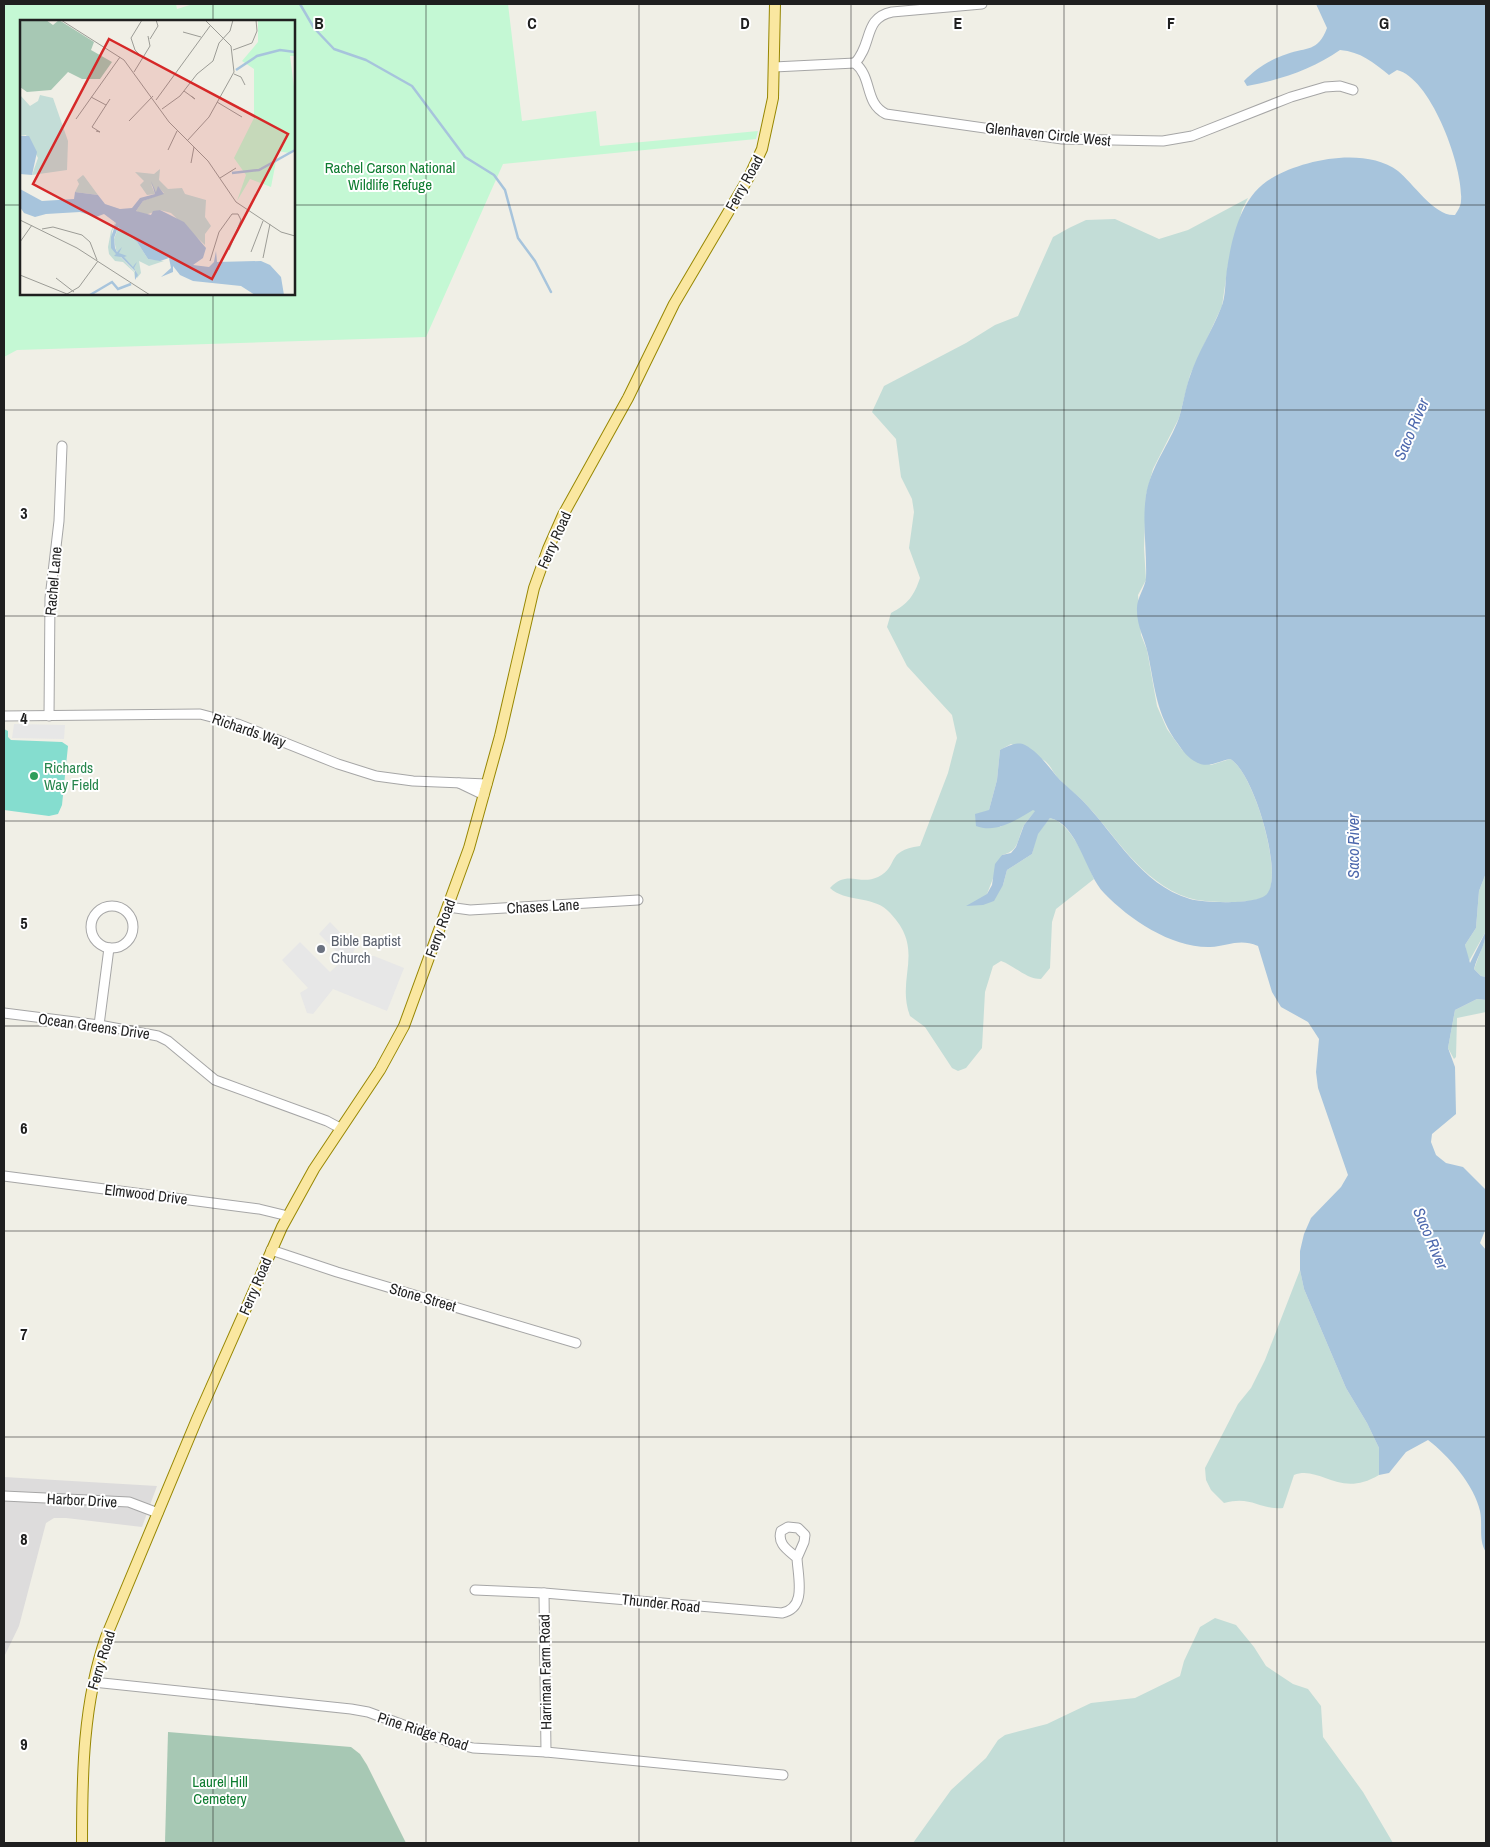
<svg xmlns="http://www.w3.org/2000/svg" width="1490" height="1847" viewBox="0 0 1490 1847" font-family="'Archivo Narrow',sans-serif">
  <rect width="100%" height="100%" fill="#f0efe6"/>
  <path fill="#dddcdc" d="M4,1477l153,9 -15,41 -76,-9h-12l-8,5 -27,103 -15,31z"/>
  <g fill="#c3ddd7">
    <path d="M1248,198l-6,12 -14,55 -6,41 -32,69 -11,43 -26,51 -7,26 -2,53 2,32 -8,15 3,40 6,15 10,56 10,23 15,21 29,15 19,-6c23,11 54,116 37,136 -9,10 -64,8 -78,3 -49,-16 -73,-63 -107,-98 -7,-7 -16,-13 -23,-21 -5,-5 -8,-13 -14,-18 -9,-7 -23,-12 -34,-17l-11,6 -3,30 -8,30 11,17 33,-18 3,1c-4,6 -10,11 -13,17 -6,14 -4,24 -21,28l-15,39 -21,12 37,-21 4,-15 25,-16 5,-20 13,-16c20,4 37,43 44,61l-38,30 -4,13 -2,46 -9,11c-15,0 -26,-13 -40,-18l-8,5 -8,26 -3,56 -16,20 -8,3 -6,-3 -27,-41 -15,-11c-15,-40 18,-67 -23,-106 -15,-14 -42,-8 -57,-22 18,-19 29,-2 48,-11 22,-11 6,-26 42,-31l28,-73 9,-35 -5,-23 -45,-49 -20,-39 4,-14c17,-9 23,-17 29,-35l-11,-30 5,-36 -2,-13 -11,-22 -5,-38 -24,-27 12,-26 82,-43 29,-18 23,-9 35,-79 16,-9 17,-8 29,-1 44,20 29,-9z"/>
    <path d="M1486,873v58l-18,32 -3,-18 11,-17 3,-37z"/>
    <path d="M1486,937v40l-5,-1 -7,-7z"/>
    <path d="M1477,999l9,1v12l-29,6 -1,39 -2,2 -6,-11 7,-38z"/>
    <path d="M1300,1270l4,19 42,99 21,35 12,25v27c-40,24 -59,-10 -85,0l-11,33c-24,2 -31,-13 -59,-5l-13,-13 -5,-10 -1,-12 33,-64 13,-16 14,-28z"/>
    <path d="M1215,1618l21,7 18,22 12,19 27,18 15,5 13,17 2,31 40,55 30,51h-480l38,-53 35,-32 12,-18 7,-5 42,-11 44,-21 44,-5 45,-22 4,-15 16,-34z"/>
  </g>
  <path fill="#a7c8b4" d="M168,1732l183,15 9,7 7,11 39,78h-241z"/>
  <path fill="#c4f8d4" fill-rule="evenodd" d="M4,4h172l1,5 16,-5h315l14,117 74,-10 4,35 158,-15 -2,8 -253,25 -77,173 -409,13 -13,7zM21,21h273v273h-273z"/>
  <path fill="#85ddcf" d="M4,729l4,2v6l3,3 51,2 6,4 -6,59 -4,9 -9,2 -45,-6z"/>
  <g fill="#e7e7e7">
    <path d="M14,724l51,1 -1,14 -52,-1z"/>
    <path d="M330,922l25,26 -3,8h22l30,12 -17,43 -54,-22 -20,25 -6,-1 -7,-20 8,-5 -26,-28 18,-18 30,30 14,-13 -25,-25z"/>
  </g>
  <path fill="#a7c4dc" d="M1316,4h170v869l-7,18 -3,37 -11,17 5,18 16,-32c0,14 -9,25 -12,38l7,7 5,1v23l-9,-1 -22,11 -7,38 7,19 1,47 -24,20 -1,8 5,13 10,8 17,4 23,23v38l-6,15 6,7v302c-8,-12 -3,-27 -6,-41 -5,-25 -32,-56 -52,-71l-22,12 -17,21 -10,2v-27l-12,-25 -21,-35 -42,-99 -4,-19v-19l4,-17 7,-16 30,-31 7,-12 -30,-87 -2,-16 3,-33 -11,-17 -27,-15 -9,-15 -14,-46c-19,-8 -29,0 -48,1 -38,1 -80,-27 -106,-54 -18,-18 -26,-69 -54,-75l-12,16 -6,20 -25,16 -4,15 -9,16 -11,4 -17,1 21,-12 5,-9 3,-21 7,-9 9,-2 5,-6 8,-22 11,-14 -2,-1c-17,10 -37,24 -57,16l-1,-12 14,-4 8,-30 3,-30c8,-4 17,-9 25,-5 15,8 24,23 35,35 7,7 15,13 22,20 34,35 58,84 108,99 14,4 68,6 77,-5 17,-20 -14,-124 -37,-135 -12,2 -22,10 -34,3 -7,-3 -14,-12 -18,-18 -22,-30 -23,-56 -30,-90 -3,-15 -11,-27 -11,-43 -1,-13 8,-22 9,-33 1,-28 -4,-56 0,-83 5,-29 23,-50 33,-77 4,-13 6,-28 11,-42 8,-24 22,-45 31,-68 5,-11 4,-27 6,-39 5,-32 14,-74 45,-91 33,-19 93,-31 126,-7 15,12 37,46 57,44 3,-5 6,-9 6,-14 3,-33 -30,-123 -64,-131l-8,5c-16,-13 -28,-23 -49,-25 -27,19 -60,30 -93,36l-3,-5c11,-12 27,-22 43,-27 20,-7 31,-2 40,-26z"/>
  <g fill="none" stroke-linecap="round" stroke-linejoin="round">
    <path stroke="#a7c4dc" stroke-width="2.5" d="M300,4l14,24 20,21 32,11 46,26 53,71 29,18 11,15 13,48 17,23 16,31"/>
    <defs>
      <g id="minor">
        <path d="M855,63c18,15 9,40 31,51l176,25 101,2 29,-5 99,-39 34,-10 15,-1 13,4"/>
        <path d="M855,63c18,-19 8,-45 37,-51l90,-8"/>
        <path d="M774,67l81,-4"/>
        <path d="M4,716l196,-2 38,10 100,40 38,12 37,5 74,3"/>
        <path d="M49,716l1,-118 9,-77 3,-75"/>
        <path d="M459,783l25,12"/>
        <circle cx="112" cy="927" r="21"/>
        <path d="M448,907l22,3 168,-10"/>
        <path d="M4,1013l95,12 59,11 10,5 47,39 112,41 13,7"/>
        <path d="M99,1025l10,-77"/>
        <path d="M4,1176l255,33 29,7"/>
        <path d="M271,1250l66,22 239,71"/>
        <path d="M4,1496l125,6 29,11"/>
        <path d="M475,1590l69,3 238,20c25,-5 16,-35 15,-55 -9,-8 -20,-14 -16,-27l7,-4 10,1 7,7 -1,7 -7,16"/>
        <path d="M544,1593l2,159"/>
        <path d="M93,1682l258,27 17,3 82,30 23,6 73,4 237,23"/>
      </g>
      <path id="major" d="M82,1843c0,-69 1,-140 24,-206l91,-218 85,-192 32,-58 66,-99 24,-44 65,-178 31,-112 34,-148 14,-39 15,-34 65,-117 46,-94 75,-127 13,-28 11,-51 2,-94"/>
    </defs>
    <use href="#minor" stroke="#a6a6a6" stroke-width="11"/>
    <use href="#major" stroke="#978703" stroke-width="12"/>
    <use href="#minor" stroke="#fff" stroke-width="9"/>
    <use href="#major" stroke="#fae7a0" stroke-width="10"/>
  </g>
  <path fill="none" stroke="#1f1f1f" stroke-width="1" stroke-opacity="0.55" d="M213,4v17M426,4v1839M639,4v1839M851,4v1839M1064,4v1839M1277,4v1839M4,205h17M294,205h1192M213,294v1549M4,410h1482M4,616h1482M4,821h1482M4,1026h1482M4,1231h1482M4,1437h1482M4,1642h1482"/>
  <circle fill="#2e9e5b" stroke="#fff" stroke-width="2" cx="34" cy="776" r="5"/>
  <circle fill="#6b7280" stroke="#fff" stroke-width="2" cx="321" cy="949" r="5"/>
  <g text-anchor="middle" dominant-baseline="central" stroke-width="4" stroke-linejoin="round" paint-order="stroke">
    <g font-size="15" fill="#1f1f1f" stroke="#fff">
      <text transform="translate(1048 134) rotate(6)">Glenhaven Circle West</text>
      <text transform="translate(744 183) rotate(-61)">Ferry Road</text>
      <text transform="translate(554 540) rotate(-66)">Ferry Road</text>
      <text transform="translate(53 581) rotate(-85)">Rachel Lane</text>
      <text transform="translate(249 730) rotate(19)">Richards Way</text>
      <text transform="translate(543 906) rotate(-3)">Chases Lane</text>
      <text transform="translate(440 928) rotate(-70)">Ferry Road</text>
      <text transform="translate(94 1026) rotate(8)">Ocean Greens Drive</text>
      <text transform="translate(146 1194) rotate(7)">Elmwood Drive</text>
      <text transform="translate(255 1286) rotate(-67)">Ferry Road</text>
      <text transform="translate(423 1297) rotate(16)">Stone Street</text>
      <text transform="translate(82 1500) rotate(3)">Harbor Drive</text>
      <text transform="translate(661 1603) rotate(6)">Thunder Road</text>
      <text transform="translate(101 1660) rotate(-73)">Ferry Road</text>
      <text transform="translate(545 1672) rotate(-91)">Harriman Farm Road</text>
      <text transform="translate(423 1731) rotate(18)">Pine Ridge Road</text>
    </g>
    <g font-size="15" fill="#0e7c30" stroke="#fff">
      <text x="390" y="167">Rachel Carson National<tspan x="390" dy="17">Wildlife Refuge</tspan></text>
      <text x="220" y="1781">Laurel Hill<tspan x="220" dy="17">Cemetery</tspan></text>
    </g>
    <g font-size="15" fill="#27864d" stroke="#fff" text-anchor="start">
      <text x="44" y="767">Richards<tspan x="44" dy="17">Way Field</tspan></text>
    </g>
    <g font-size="15" fill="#5b616d" stroke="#fff" text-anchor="start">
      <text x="331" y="940">Bible Baptist<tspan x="331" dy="17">Church</tspan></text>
    </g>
    <g font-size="16" font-style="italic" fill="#4d68ad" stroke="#fff">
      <text transform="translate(1411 429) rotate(-67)">Saco River</text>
      <text transform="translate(1353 846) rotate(-90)">Saco River</text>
      <text transform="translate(1431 1238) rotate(67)">Saco River</text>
    </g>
  </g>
  <g transform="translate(20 20)">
    <rect width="275" height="275" fill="#f0efe6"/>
    <path d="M0,75l10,11 8,-5 2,-6 13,3 15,43 -1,29 -35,5 6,-17 -12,-23 -6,1zM140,149l-1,11 9,9 14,-1 3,6 21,6 -1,17 6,9 -6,8v11l-34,-32 -11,-3 -15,5 -9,-4 7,-10 21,-8 -5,-5 -2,5 -6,-9 4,10 -8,1 -7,-10 4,-4 -9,-9 19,2zM63,155l1,1 14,19 -23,-3 4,-8 -2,-4zM91,201l5,3 -4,7v17l23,24 -1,7v-7l-11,-10 -8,-1 -6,-7 -1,-7 3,-16 4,-8zM98,208l19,14 11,17 16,2 -15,5 -10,-5 2,12 -4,5 -1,-7 -20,-21 -2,-11z" fill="#c3ddd7"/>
    <path d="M1,0h25l7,5 6,-5 35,22 -3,8 21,12 -12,17h-18l-14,-7 -17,18 -24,2 -7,-5z" fill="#a7c8b4"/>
    <path d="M238,0h37v36h-5l5,38v54l-6,5 -11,-2 -7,36 -21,-8 -13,22 9,-26 -12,-17 20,-40v-49l-12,-8 16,-19z" fill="#c4f8d4"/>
    <path d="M0,116h9l8,16 -5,23 -12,-1zM131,161l5,11 2,-6 6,8 -21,7 -7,10 15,4 2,-4 7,-1 24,12 22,26 -3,10 -10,7 16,2 5,-5 2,-11 1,11 44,-1 9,4 11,12 3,18h-29l-14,-9 -48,-5 -13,-6 -7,-9v6l-12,5 10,-9 -2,-10 -9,3 -12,-2 -11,-17 -19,-15 -4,11 1,10 2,4 5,-5 -3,6 8,3 -3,1 9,10 2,-3 2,-2 -3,6 4,7 -3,5v-9l-14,-14 -7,-1 2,-2 -5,-6v-11l5,-14 -12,-9 -8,3 -16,-5 -34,2 -11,3 -11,-4 -4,-6v-18l22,12 32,-2 1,-7 23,3 7,9 15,5 12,-1 8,-10 15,-4z" fill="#a7c4dc"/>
    <path fill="none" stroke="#a7c4dc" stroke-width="2.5" d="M216,50l21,-14 23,-6 15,2M212,153l27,-3 36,-20M70,275l22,-13 6,7 13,-5"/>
    <path fill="none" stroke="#9c9c96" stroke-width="1" d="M41,0l63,40 45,62 39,39 28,41 45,30 14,4M122,0l-11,18 4,12 8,8M163,12l18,5M130,19l8,-13 -2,-6M213,30l19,-7 5,-12 -1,-11M114,52l16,-26 -2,-10M214,54l7,3 4,8M164,71l11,8 -4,-3M71,77l15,8M136,80l54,-74M197,82l25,15M142,89l18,-13 17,-22 16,-13 6,-18 11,-12 3,-11M56,99l44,-62M109,101l24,-25M76,111l4,1 -8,-5 18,-28M167,121l22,-24 25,-45 -3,-26 -26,-26M148,130l9,-19M171,143l3,-16M200,158l16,-10M0,200l57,28 73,47M22,209l11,-2 29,8 8,7 7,18M0,222l12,-17M209,230l12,-30 -3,-6M231,232l12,-31M243,238l7,-34M190,241l9,-29 13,-18h6M0,255l47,19 12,-7 19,-26M36,258l18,14"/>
    <path fill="#d62828" fill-opacity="0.15" stroke="#d62828" stroke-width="2.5" d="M89,19l179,95 -76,145 -179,-95z"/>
    <rect width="275" height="275" fill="none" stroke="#1f1f1f" stroke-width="2.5"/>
  </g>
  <g font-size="16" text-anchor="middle" font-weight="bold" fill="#1f1f1f" stroke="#fff" stroke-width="4" stroke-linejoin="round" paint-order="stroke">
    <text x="319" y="29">B</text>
    <text x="532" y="29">C</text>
    <text x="745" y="29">D</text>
    <text x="958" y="29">E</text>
    <text x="1171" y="29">F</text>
    <text x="1384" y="29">G</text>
    <text x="24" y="519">3</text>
    <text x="24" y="724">4</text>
    <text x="24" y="929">5</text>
    <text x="24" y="1134">6</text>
    <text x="24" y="1340">7</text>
    <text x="24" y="1545">8</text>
    <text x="24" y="1750">9</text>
  </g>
  <rect width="1490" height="1847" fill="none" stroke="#1f1f1f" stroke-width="10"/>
</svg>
